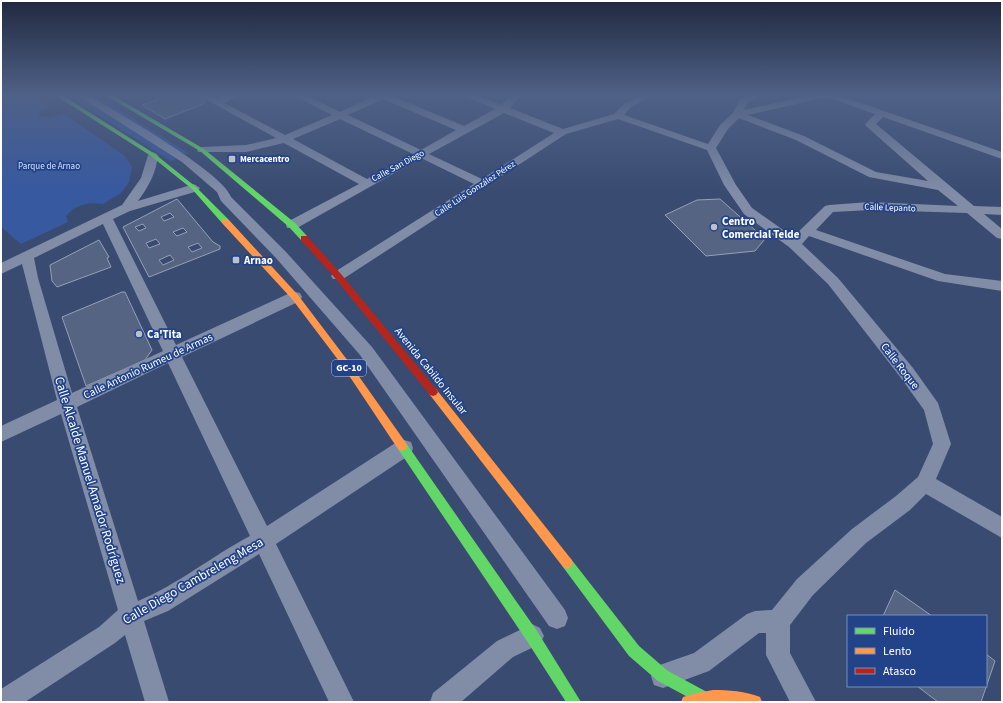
<svg xmlns="http://www.w3.org/2000/svg" width="1003" height="703" viewBox="0 0 1003 703" font-family="'Source Sans 3',sans-serif">
  <rect width="100%" height="100%" fill="#3a4b72"/>
  <g fill="#3759a0">
    <path d="M1,95h34l16,11 -9,4 -4,4 1,2 10,2 15,-4 61,42 7,11 -3,15 -8,11 -18,11 -13,-1 -11,3 -6,3 -7,7 2,6 -47,22 -20,-17z"/>
    <path d="M67,95h29l92,58 -17,8z"/>
  </g>
  <g fill="#566483" stroke="#959fb5" fill-rule="evenodd">
    <path d="M152,95h42l11,5 -2,4 -38,15 -23,-14 17,-6z"/>
    <path d="M177,199l36,43 7,4v3l-71,28 -26,-50zM170,213l4,4 -10,4 -3,-4zM143,224l3,4 -7,3 -4,-4zM183,228l4,4 -10,4 -4,-4zM156,239l4,5 -11,4 -3,-5zM198,243l4,5 -10,4 -4,-5zM170,255l4,5 -11,5 -4,-5z"/>
    <path d="M720,199l45,40 -10,12 -49,5 -41,-41 32,-15z"/>
    <path d="M99,240l10,17 -2,1 4,9 -54,20 -5,-6 -2,-16z"/>
    <path d="M122,292h3l27,58 -7,10 -59,26 -24,-69z"/>
    <path d="M895,590l37,26h-49z"/>
    <path d="M986,654l9,7 -14,41h-43l-21,-16h69z"/>
  </g>
  <g fill="none" stroke-linecap="round" stroke-linejoin="round">
    <g fill="#818da7" fill-rule="evenodd">
      <path d="M77,95h11c27,16 135,77 143,102l55,55 86,95 193,263 3,8 -3,8 -8,3 -8,-3 -189,-271 -84,-97 -55,-57 -4,-9 -35,-30z"/>
      <path d="M198,95h12l7,4 10,-4h13l-16,8 61,32 47,-20 -39,-20h12l35,17 36,-17h14l74,31 31,-17 -32,-14h13l26,10 9,-10h10l-11,13 53,21 51,-15 10,-10 18,-9h12l-24,13 -6,7 84,29 12,-19 13,-12 7,-14 9,-4h13l-15,8 -3,7 68,-15h26l164,57v7l-119,-42 -7,7 98,82 28,1v8l-18,-1 18,15v10l-5,-1 -30,-25 -97,-3 -37,2 -17,18 129,44 57,7v10l-64,-10 -129,-45 -7,8 36,34 75,90 25,35 13,41 -15,35 66,38v21l-76,-44 -16,16 -44,33 -53,52 -23,30v28l26,49h-26l-24,-47v-22h-7l-50,38 -46,17 -9,-3 -3,-9 3,-9 40,-14 53,-39 8,-3 17,-1 25,-31 55,-50 44,-33 22,-19 15,-33 -9,-34 -23,-32 -73,-94 -39,-37 -45,-33 -20,-29 -17,-35 -89,-31 -52,15 -223,145h-10l-2,-3 2,-3 141,-89 -53,-26 -124,70h-10l-1,-3 1,-3 72,-38 -75,-41 -38,9h-48l-1,-2 5,-3 44,-2 30,-7zM827,97l48,17 -10,10 1,2 62,55 -52,-9 -72,-36 -56,-21zM383,99l73,31 -35,20 -73,-35zM504,113l50,20 -72,46 -53,-25zM739,118l57,22 73,37 69,13 20,16 -88,-4 -41,3 -4,1 -32,31 -41,-29 -16,-23 -20,-37 12,-19zM340,119l73,35 -46,25 -74,-40z"/>
      <path d="M153,152l5,3c-2,18 -9,31 -20,46l56,-17 6,4 -2,3 -68,20 -17,8 63,126 114,-52 5,-1 5,1 2,4 -2,4 -118,56 85,169 130,-84 7,-2 7,2 2,6 -2,6 -135,90 78,158h-25l-70,-148 -91,57 -24,10 25,81h-24l-20,-67 -10,8 -90,59h-24v-13l98,-62 19,-17 -57,-196 -60,28v-16l56,-26 -35,-136 -21,10v-11l121,-58 19,-27 7,-23zM103,224l60,127 -91,42 -34,-115 -4,-20zM168,363l82,173c-38,20 -73,49 -112,65l-61,-194z"/>
      <path d="M532,624l8,4 4,8 -4,8 -27,13 -52,45h-31l3,-9 64,-52z"/>
    </g>
    <g fill="#63d668" fill-rule="evenodd">
      <path d="M55,95h7l93,59 41,33 32,32v4h-6l-30,-34 -41,-33z"/>
      <path d="M105,95h7l92,54 91,74 12,13v4h-6l-12,-13 -89,-76z"/>
      <path d="M402,441l4,2 131,188 44,71h-15l-39,-61 -129,-192 -1,-3 1,-3z"/>
      <path d="M567,557l4,2 68,87 29,25 39,21 2,5 -2,5h-10l-39,-21 -29,-25 -66,-89 -2,-4 2,-4z"/>
    </g>
    <g fill="#ff974d" fill-rule="evenodd">
      <path d="M222,219h6l70,76 50,66 58,82 1,3 -1,3 -4,2 -4,-2 -56,-84 -50,-66 -70,-76z"/>
      <path d="M433,388l3,1 135,170 2,4 -2,4 -4,2 -4,-2 -133,-172 -2,-3 2,-3z"/>
      <path d="M713,690c16,0 32,1 47,7l2,5h-81l2,-5 14,-4z"/>
    </g>
    <path fill="#b3261e" fill-rule="evenodd" d="M301,236h6l34,38 95,115 2,3 -2,3 -3,1 -3,-1 -95,-117 -34,-38z"/>
  </g>
  <linearGradient id="sky" x2="0" y2="1"><stop stop-color="#20293f"/><stop offset="0.49" stop-color="#4f6187"/><stop offset="1" stop-color="#4f6187" stop-opacity="0"/></linearGradient>
  <rect width="1003" height="193" fill="url(#sky)"/>
  <g fill="#bac0ce" stroke="#22438a" stroke-width="1.5">
    <rect x="228" y="155" width="8" height="8" rx="2"/>
    <circle cx="714" cy="227" r="4"/>
    <rect x="232" y="256" width="8" height="8" rx="2"/>
    <circle cx="139" cy="334" r="4"/>
  </g>
  <g text-anchor="middle" dominant-baseline="central" stroke-width="3.5" stroke-linejoin="round" paint-order="stroke">
    <g font-size="9" font-weight="bold" fill="#fff" stroke="#22438a" text-anchor="start">
      <text x="240" y="159">Mercacentro</text>
    </g>
    <g font-size="9" fill="#d4e0f8" stroke="#22438a">
      <text x="49" y="166">Parque de Arnao</text>
    </g>
    <g font-size="9" fill="#fff" stroke="#22438a">
      <text transform="translate(398 166) rotate(-28)">Calle San Diego</text>
      <text transform="translate(475 189) rotate(-33)">Calle Luis González Pérez</text>
      <text transform="translate(890 208) rotate(2)">Calle Lepanto</text>
    </g>
    <rect fill="#22438a" stroke="#bdc7dc" stroke-width="1" x="332" y="360" width="34" height="16" rx="3"/>
    <g font-size="10" font-weight="bold" fill="#fff">
      <text x="349" y="368">GC-10</text>
    </g>
    <g font-size="11" font-weight="bold" fill="#fff" stroke="#22438a" text-anchor="start">
      <text x="722" y="221">Centro<tspan x="722" dy="13">Comercial Telde</tspan></text>
      <text x="244" y="260">Arnao</text>
      <text x="147" y="334">Ca'Tita</text>
    </g>
    <g font-size="11" fill="#fff" stroke="#22438a">
      <text transform="translate(148 366) rotate(-25)">Calle Antonio Rumeu de Armas</text>
      <text transform="translate(900 366) rotate(52)">Calle Roque</text>
      <text transform="translate(431 371) rotate(51)">Avenida Cabildo Insular</text>
    </g>
    <g font-size="13" fill="#fff" stroke="#22438a">
      <text transform="translate(90 480) rotate(73)">Calle Alcalde Manuel Amador Rodríguez</text>
      <text transform="translate(193 581) rotate(-30)">Calle Diego Cambreleng Mesa</text>
    </g>
  </g>
  <rect width="1003" height="703" fill="none" stroke="#ffffff" stroke-width="4"/>
  <rect x="847" y="615" width="140" height="72" fill="#22438a" stroke="#7a8eb9"/>
  <rect x="855" y="628" width="20" height="6" fill="#63d668" stroke="#7a8eb9"/>
  <text x="883" y="635" font-size="12" fill="#ffffff">Fluido</text>
  <rect x="855" y="648" width="20" height="6" fill="#ff974d" stroke="#7a8eb9"/>
  <text x="883" y="655" font-size="12" fill="#ffffff">Lento</text>
  <rect x="855" y="668" width="20" height="6" fill="#b3261e" stroke="#7a8eb9"/>
  <text x="883" y="675" font-size="12" fill="#ffffff">Atasco</text>
</svg>
